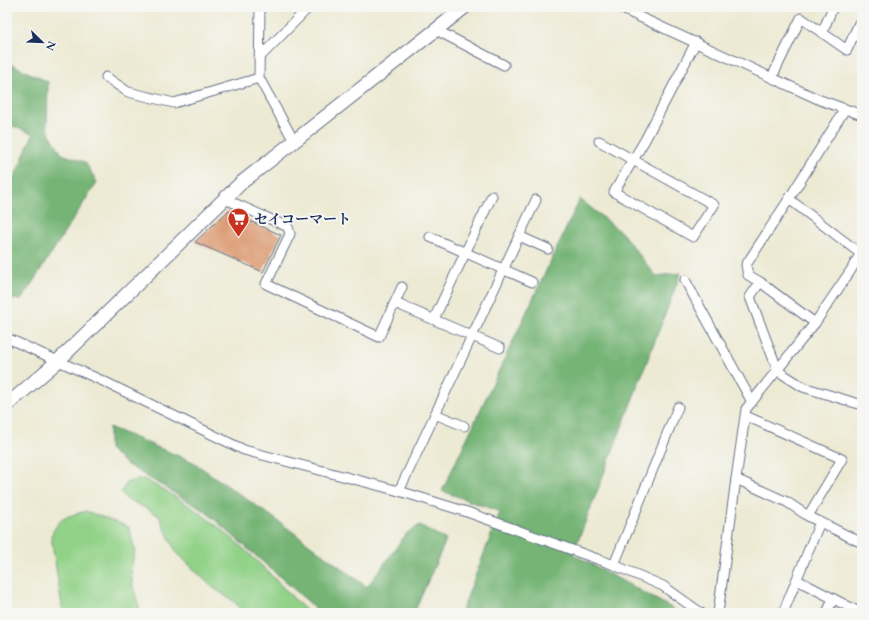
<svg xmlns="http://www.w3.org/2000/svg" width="869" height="620" viewBox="0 0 869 620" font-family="'EB Garamond','Noto Serif JP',serif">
  <rect width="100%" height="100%" fill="#f6f6f2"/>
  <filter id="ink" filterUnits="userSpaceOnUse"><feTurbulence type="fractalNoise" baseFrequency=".025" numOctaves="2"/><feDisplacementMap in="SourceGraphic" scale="8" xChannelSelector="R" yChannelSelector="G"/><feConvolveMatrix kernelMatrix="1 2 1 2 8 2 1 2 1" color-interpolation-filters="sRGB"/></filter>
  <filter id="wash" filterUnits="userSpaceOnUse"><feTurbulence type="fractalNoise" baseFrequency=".012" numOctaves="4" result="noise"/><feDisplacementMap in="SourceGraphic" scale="16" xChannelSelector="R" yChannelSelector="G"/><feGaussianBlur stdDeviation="0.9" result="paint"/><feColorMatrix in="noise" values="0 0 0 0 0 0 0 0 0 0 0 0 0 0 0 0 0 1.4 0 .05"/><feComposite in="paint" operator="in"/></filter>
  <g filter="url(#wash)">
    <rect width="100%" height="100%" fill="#edead4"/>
    <g fill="#92d288" stroke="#568073">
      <path d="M143,479c43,21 81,50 116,84 17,16 32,34 50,50h-66l-8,-11 -23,-15 -36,-35 -17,-36 -13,-8 -20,-9 -5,-7 6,-10z"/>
      <path d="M86,511l43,16 6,24 -4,18 2,18 8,26h-78l-12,-77c9,-20 15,-19 35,-25z"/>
    </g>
    <g fill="#75b474" stroke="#487269">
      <path d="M7,62l41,20 -1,47 15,25 23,8 12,20 -75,117 -15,1v-113l4,-2 22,-51 -26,-10z"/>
      <path d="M580,199l42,34 34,43 25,-3 -108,281 108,59h-220l39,-101 -58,-21z"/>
      <path d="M109,427l84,35 81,56 93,69 40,-54 13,-8 26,15 -32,73h-93l-115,-101 -80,-48 -17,-15z"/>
    </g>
    <g id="blocks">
      <path fill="#d99268" d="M228,211l53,24 -18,37 -68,-30z"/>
    </g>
  </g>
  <g filter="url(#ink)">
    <use href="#blocks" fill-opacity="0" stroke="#647087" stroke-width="1"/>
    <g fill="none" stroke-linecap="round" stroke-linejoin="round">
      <defs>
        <g id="street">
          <path d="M618,7l202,93 42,15"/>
          <path d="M436,30l68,35"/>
          <path d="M822,33l11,-26"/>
          <path d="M259,58l50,-51"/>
          <path d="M106,77l22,15 46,11 85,-25 35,63"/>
          <path d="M772,77l29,-59 46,32 12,-27"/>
          <path d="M259,78l1,-71"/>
          <path d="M845,109l-56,90 72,55"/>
          <path d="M599,141l115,64 -21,32 -79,-45 31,-52 51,-98"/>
          <path d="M225,199l63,28 2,7 -24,50 113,53 23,-50"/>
          <path d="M519,236l29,13"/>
          <path d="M430,237l102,45"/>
          <path d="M685,280l67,122"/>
          <path d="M760,282l-12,-7 -2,-10 43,-66"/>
          <path d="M395,303l105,45"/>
          <path d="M434,319l58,-123"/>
          <path d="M815,323l-55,-41 -10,15 28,74 25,16 59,18"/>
          <path d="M7,338l98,44 139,68 155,41 68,21 147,53 49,21 38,27"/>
          <path d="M435,414l29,12"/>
          <path d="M746,416l96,43 -34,57"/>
          <path d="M399,491l137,-291"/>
          <path d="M858,541l-50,-25 -21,-14 -51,-23 10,-70 69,-86 36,-53 11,-19"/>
          <path d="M614,565l64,-158"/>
          <path d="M797,580l64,33"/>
          <path d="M718,613l18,-134"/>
          <path d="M783,613l37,-91"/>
          <path d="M827,613l6,-14"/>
        </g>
        <path id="secondary" d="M7,405l51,-44 183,-178 224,-176"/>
      </defs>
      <use href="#street" stroke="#647087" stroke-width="11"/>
      <use href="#secondary" stroke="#647087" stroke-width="15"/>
      <use href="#street" stroke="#fff" stroke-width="9"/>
      <use href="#secondary" stroke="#fff" stroke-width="13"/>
    </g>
  </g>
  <defs>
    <symbol id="supermarket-pin" viewBox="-11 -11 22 30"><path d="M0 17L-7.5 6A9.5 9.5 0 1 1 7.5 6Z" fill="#c8321e" stroke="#f6f6f2"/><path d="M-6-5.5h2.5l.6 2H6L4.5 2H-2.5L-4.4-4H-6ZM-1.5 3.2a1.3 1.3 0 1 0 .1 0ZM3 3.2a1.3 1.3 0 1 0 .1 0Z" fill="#fff"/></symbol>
  </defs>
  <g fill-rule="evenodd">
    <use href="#supermarket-pin" x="226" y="206" width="25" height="34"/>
  </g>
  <g text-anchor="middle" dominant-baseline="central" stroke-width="4" stroke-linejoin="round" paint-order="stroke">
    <g font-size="14" font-weight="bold" fill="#1b2f5e" stroke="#f6f6f2" text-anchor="start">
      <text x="254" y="219">セイコーマート</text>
    </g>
  </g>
  <rect width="869" height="620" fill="none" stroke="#f6f6f2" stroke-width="24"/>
  <g transform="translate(42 42) rotate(113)" stroke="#f6f6f2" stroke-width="3" paint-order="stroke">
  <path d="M0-3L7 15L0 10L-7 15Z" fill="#1b2f5e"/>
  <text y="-6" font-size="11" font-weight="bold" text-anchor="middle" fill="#1b2f5e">N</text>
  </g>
</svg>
